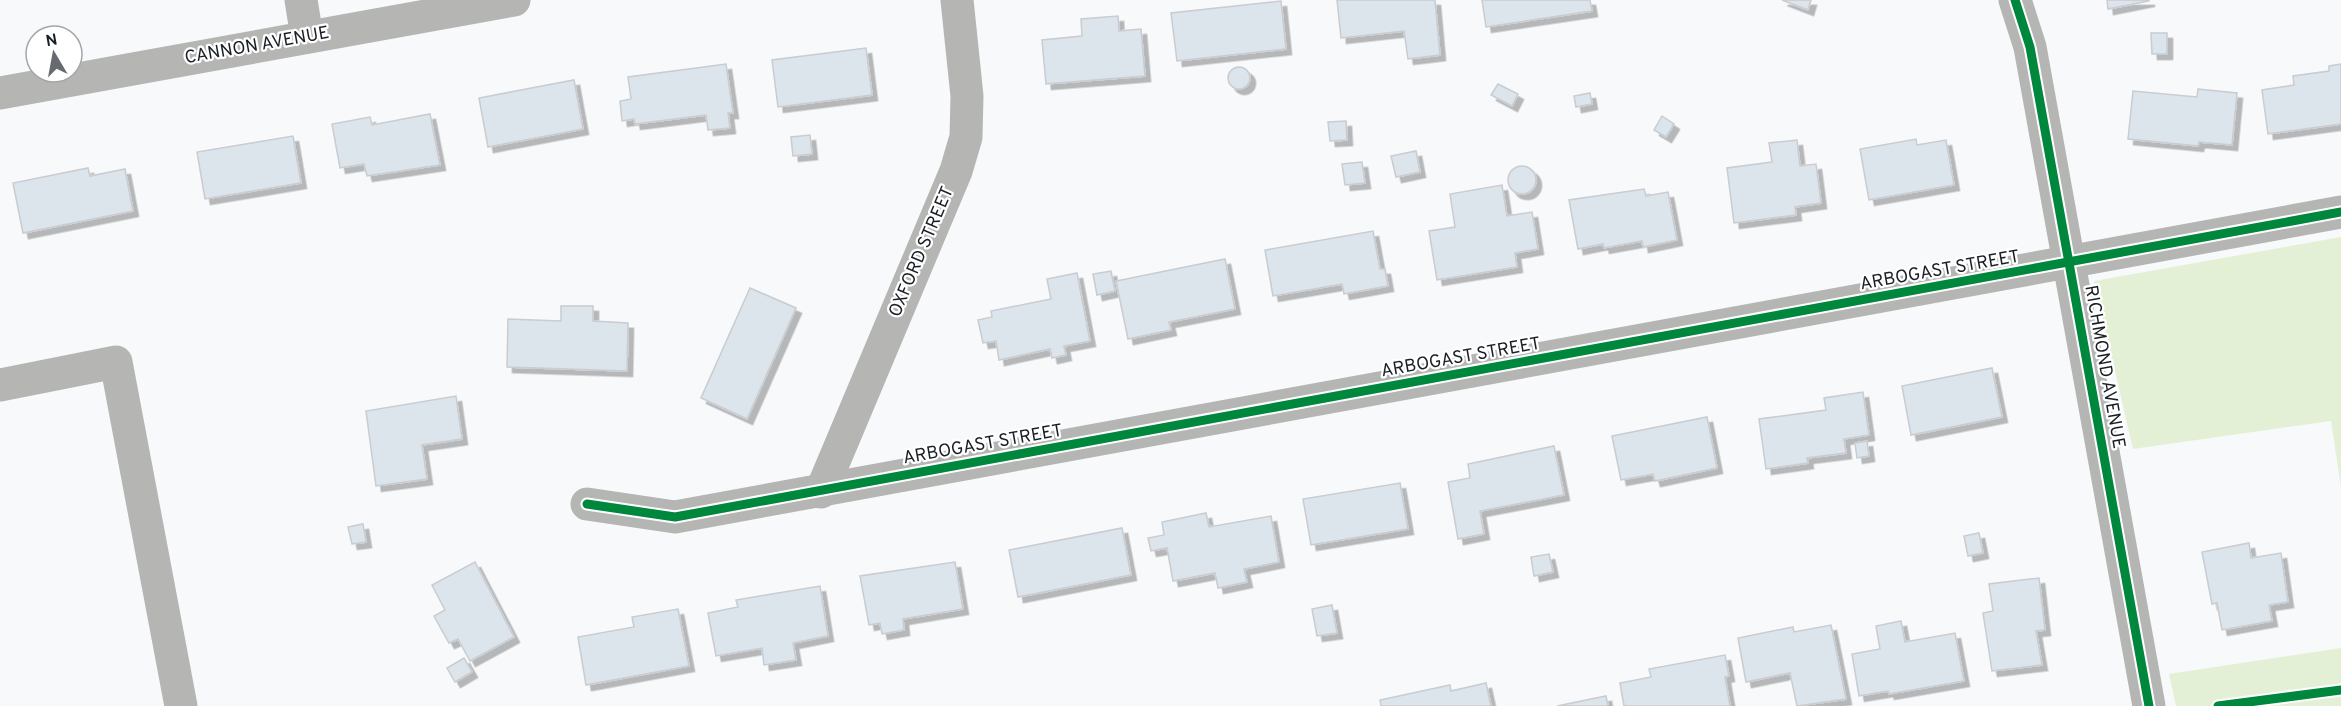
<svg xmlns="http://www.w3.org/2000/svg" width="2341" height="706" viewBox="0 0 2341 706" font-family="Overpass,sans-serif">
  <defs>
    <filter id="shadow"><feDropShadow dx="5.5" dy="5.5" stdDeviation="0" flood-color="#0004"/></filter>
  </defs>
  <rect width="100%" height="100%" fill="#f7f9fb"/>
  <g fill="#e4f0d6">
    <path d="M2341,237v250l-10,-66 -198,28 -39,-168z"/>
    <path d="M2341,648v58h-165l-7,-32z"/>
  </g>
  <g fill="#dce4ec" stroke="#c9ccd0" stroke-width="1.5" filter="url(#shadow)">
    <path d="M1337,0h98l5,55 -32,4 -4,-28 -63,7z"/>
    <path d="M1482,0h108l2,11 -106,16z"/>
    <path d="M1782,0h29l-3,10z"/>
    <path d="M2107,0h42v1l-41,8z"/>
    <path d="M1281,1l5,48 -109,12 -6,-48z"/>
    <path d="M1118,16l1,15 22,-2 4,47 -99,8 -4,-44 40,-4 -1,-17z"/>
    <path d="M2151,33h16v21h-15z"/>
    <path d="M866,48l6,47 -94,12 -6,-47z"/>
    <path d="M726,64l7,49h-5l2,15 -22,2 -2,-15 -71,9 -1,-5 -12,2 -2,-20 11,-2 -3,-22z"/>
    <path d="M2341,64v60l-73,10 -6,-44 32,-5 -1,-9 36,-5v-5z"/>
    <circle cx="1239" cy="78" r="11"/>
    <path d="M574,80l9,49 -95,18 -9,-49z"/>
    <path d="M1498,84l20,10 -6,12 -21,-11z"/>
    <path d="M2198,89l39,4 -5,52 -33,-3 -1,4 -70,-7 5,-48 64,6z"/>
    <path d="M1590,93l2,11 -16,3 -2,-11z"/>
    <path d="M430,114l10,51 -73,11 -3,-12 -24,4 -8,-44 38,-7 2,8z"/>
    <path d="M1662,116l12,8 -8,13 -12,-7z"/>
    <path d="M1346,121l1,19 -17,1 -2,-19z"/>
    <path d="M810,135l2,19 -19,2 -2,-19z"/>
    <path d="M293,136l8,47 -96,16 -8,-47z"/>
    <path d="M1916,139l1,6 29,-5 8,45 -85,15 -9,-51z"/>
    <path d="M1797,140l3,26 16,-2 5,39 -26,4 1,8 -62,8 -7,-55 45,-6 -3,-19z"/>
    <path d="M1416,151l4,21 -24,5 -5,-21z"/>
    <path d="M1362,162l3,21 -20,2 -3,-21z"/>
    <circle cx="1522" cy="180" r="14"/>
    <path d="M88,168l2,8 35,-7 8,42 -110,22 -10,-50z"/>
    <path d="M1502,185l5,31 25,-4 6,37 -23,4 2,14 -80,13 -8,-49 26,-4 -5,-33z"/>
    <path d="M1644,189l2,7 22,-4 9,48 -34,7 -1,-6 -38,7 -1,-4 -25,5 -9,-49z"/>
    <path d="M1373,231l7,38h5l3,17 -44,8 -2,-10 -69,12 -8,-46z"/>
    <path d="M1225,259l10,50 -66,13 2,8 -43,9 -12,-58z"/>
    <path d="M1111,271l4,20 -18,4 -4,-21z"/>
    <path d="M1077,273l13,68 -26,5 2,9 -14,3 -2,-9 -51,11 -3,-19 -13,2 -5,-23 14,-3 -1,-6 60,-12 -4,-20z"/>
    <path d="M750,288l46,20 -49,111 -46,-21z"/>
    <path d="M561,306h32v15l35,2 -1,48 -120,-4 1,-48 53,2z"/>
    <path d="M1992,368l10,49 -91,18 -9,-49z"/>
    <path d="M1863,392l6,43 -25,4 2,14 -39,5 1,5 -42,6 -7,-50 67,-9 -2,-12z"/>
    <path d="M456,396l6,43 -40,6 5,34 -51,7 -10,-75z"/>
    <path d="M1707,417l10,51 -62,13 -2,-7 -32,6 -9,-44z"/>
    <path d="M1867,441l2,15 -12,2 -2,-15z"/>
    <path d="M1554,446l10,49 -84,16 4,23 -26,5 -10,-57 22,-4 -2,-14z"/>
    <path d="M1400,483l8,46 -97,16 -8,-46z"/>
    <path d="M1206,513l3,14 62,-11 8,46 -35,7 3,13 -29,6 -3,-15 -42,8 -6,-33 -16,3 -3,-13 16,-3 -2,-13z"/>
    <path d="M363,524l3,18 -14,2 -4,-17z"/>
    <path d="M1122,528l9,47 -113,22 -9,-47z"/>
    <path d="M1979,533l4,20 -15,3 -4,-20z"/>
    <path d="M2249,543l2,15 30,-5 7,49 -19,3 3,16 -50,9 -5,-27 -5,1 -10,-52z"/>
    <path d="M1549,554l4,18 -19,4 -3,-19z"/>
    <path d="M475,562l39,75 -44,24 -12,-22 -9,4 -15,-27 11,-6 -13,-25z"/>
    <path d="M955,562l8,47 -60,10 1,11 -22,4 -2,-11 -11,2 -9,-49z"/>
    <path d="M2039,578l6,52 -9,1 6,34 -50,6 -9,-58 10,-2 -4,-27z"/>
    <path d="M820,586l8,50 -35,7 3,17 -32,5 -2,-17 -46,8 -8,-43 30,-6 -2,-7z"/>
    <path d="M1332,605l5,28 -20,3 -5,-27z"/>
    <path d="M678,609l11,57 -103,19 -8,-48 56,-10 -2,-10z"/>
    <path d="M1901,621l4,21 50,-9 9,48 -75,13 -1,-3 -29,5 -7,-42 28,-5 -4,-23z"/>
    <path d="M1831,625l15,74 -49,7 -7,-33 -44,9 -8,-44 55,-11 1,5z"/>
    <path d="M1725,655l4,21 -4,1 5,29h-106l-4,-23 31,-6 -2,-8z"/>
    <path d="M464,658l8,14 -17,10 -8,-14z"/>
    <path d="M1486,683l5,23h-110l-1,-6 70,-15 1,6z"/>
    <path d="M1606,696l2,10h-51z"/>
  </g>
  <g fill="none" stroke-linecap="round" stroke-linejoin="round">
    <g stroke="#b5b6b4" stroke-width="33">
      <path d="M301,0l6,37"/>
      <path d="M2015,0l15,47 119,659"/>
      <path d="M0,93l514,-93"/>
      <path d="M0,385l116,-23 65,344"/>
      <path d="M821,492l135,-321 10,-34 1,-41 -10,-96"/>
      <path d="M587,504l88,13 1666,-305"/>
    </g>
    <defs>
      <g id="cycleway">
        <path d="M2015,0l15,47 119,659"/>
        <path d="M587,504l88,13 1666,-305"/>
        <path d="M2218,706l123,-16"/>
      </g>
    </defs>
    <use href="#cycleway" stroke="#fff" stroke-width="13"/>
    <use href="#cycleway" stroke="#00873e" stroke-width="9"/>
  </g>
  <g text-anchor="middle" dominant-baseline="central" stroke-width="4.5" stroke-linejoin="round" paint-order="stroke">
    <g font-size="18" fill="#191f25" stroke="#fff">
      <text transform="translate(257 46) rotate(-10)">CANNON AVENUE</text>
      <text transform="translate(922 252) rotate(-67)">OXFORD STREET</text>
      <text transform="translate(1940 271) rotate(-10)">ARBOGAST STREET</text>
      <text transform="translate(1461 358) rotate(-10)">ARBOGAST STREET</text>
      <text transform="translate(2104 367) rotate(80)">RICHMOND AVENUE</text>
      <text transform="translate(983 445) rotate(-10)">ARBOGAST STREET</text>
    </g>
  </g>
  <g transform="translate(54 54) rotate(350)"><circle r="28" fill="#ffffff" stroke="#a3a5a8" stroke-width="1.5"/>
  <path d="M0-4.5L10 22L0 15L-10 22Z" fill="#676b70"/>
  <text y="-9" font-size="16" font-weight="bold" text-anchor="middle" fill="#191f25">N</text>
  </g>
</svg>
